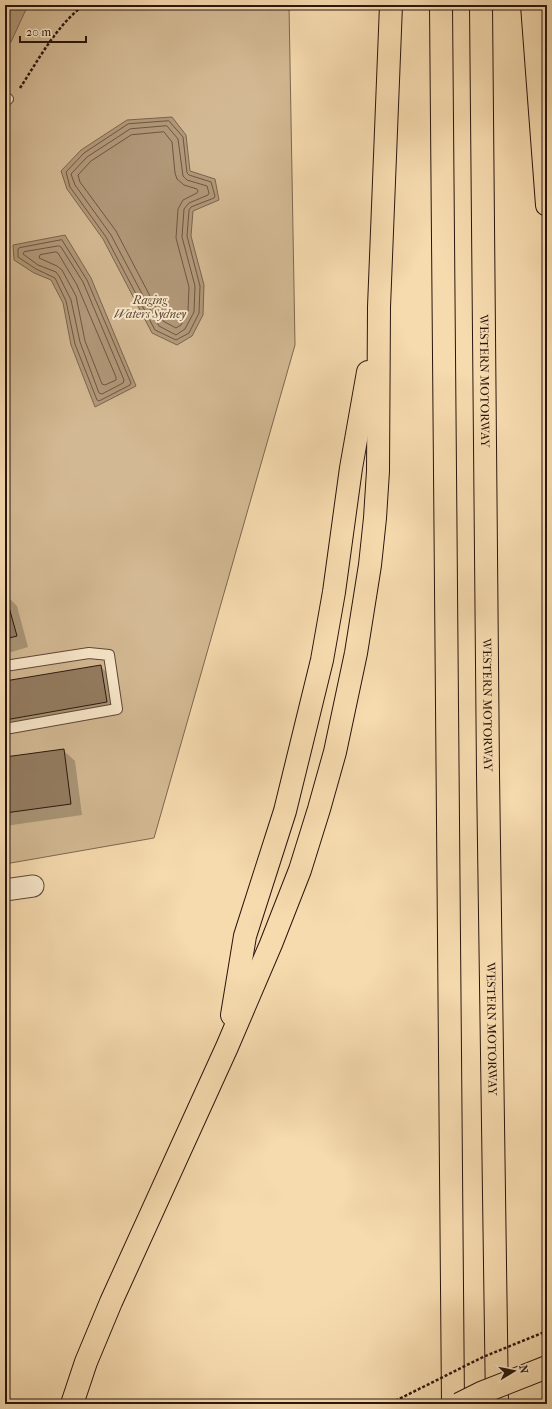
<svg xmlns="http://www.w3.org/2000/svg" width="552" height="1409" viewBox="0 0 552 1409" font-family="'IM FELL French Canon',serif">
  <rect width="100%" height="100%" fill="#f6dbaf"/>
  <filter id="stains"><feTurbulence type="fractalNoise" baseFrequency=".005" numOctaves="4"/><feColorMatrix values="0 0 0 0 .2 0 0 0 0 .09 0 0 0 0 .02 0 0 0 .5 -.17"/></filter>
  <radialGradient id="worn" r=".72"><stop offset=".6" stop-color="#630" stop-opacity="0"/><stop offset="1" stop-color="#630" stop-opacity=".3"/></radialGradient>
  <path fill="#d3b993" stroke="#7e6750" d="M5,5h284l6,340 -141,493 -149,26z"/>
  <g fill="#b19878" stroke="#7b644d">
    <path d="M5,5h23l-17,37 -6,-3z"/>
    <path d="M172,117l14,18 4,36 25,8 4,21 -26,11 -2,25 13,49 -1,30 -11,21 -15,9 -25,-12 -49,-94 -36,-50 -6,-18 20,-21 46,-30z"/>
    <path d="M65,235l26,43 45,108 -41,21 -24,-62 -8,-42 -12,-23 -17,-7 -20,-13 -1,-15z"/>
  </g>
  <g fill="#0003">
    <path d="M5,594l12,12 11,41 -23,7z"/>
    <path d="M100,666l12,12 6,36 -113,19v-51z"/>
    <path d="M63,750l12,11 7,54 -77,11v-68z"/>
  </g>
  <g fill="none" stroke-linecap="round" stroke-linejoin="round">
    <g stroke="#6e5642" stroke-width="1">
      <path d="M169,121l14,16 4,36 2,2 22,7 4,14 -1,2 -23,9 -2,3 -2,26 13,50 -1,27 -10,20 -13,7 -21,-10 -49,-93 -36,-50 -4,-15 18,-19 44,-29z"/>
      <path d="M167,126l11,13 5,37 4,4 20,6 2,7 -1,2 -19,8 -5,6 -2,28 13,49 -1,26 -9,17 -9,6 -17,-9 -48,-91 -36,-50 -4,-11 16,-17 43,-28z"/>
      <path d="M164,132l8,10 3,31 2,6 7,6 13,4 1,2 -1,2 -14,7 -5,9 -2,29 13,49 -1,24 -7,14 -5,3 -13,-7 -47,-90 -36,-49 -2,-7 13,-14 40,-26z"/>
      <path d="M62,240l25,40 44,103 -1,2 -31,16 -2,-1 -22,-56 -9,-43 -11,-23 -19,-9 -18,-12v-8l1,-1z"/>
      <path d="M59,246l2,1 22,35 41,98 -1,3 -21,11 -3,-1 -19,-51 -9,-42 -12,-24 -3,-4 -18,-7 -15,-11 1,-2z"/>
      <path d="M56,252l2,1 19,32 39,92v3l-11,5 -3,-1 -17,-43 -9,-45 -14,-26 -5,-4 -18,-8 1,-3z"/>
    </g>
  </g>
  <g fill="#947c61" stroke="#2a150d">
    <path d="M5,593l12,43 -12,3z"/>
    <path d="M101,665l6,37 -102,18v-39z"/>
    <path d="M64,749l7,55 -66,9v-56z"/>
  </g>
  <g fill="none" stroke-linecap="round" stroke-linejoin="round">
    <defs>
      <g id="service">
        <path d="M5,101l3,-2"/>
        <path d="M5,666l84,-13 20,2 8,54 -112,20"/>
      </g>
      <path id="minor" d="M5,890l28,-4"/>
      <g id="motorway">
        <path d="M441,5l12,1399"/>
        <path id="s1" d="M481,5l7,769 9,630"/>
        <path d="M532,5l15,200"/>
        <path d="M232,1015l13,-79 40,-125 37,-151 12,-68 17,-124 17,-96"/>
        <path d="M72,1404l14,-42 25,-60 116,-255 44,-103 29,-74 19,-61 16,-57 21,-99 14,-88 5,-47 3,-47 1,-164 12,-302"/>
      </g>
    </defs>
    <use href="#service" stroke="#5d4636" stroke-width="12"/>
    <use href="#minor" stroke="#5d4636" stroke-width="23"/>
    <use href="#motorway" stroke="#2a150d" stroke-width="24"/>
    <g stroke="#2a150d" stroke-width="2.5" stroke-dasharray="3 2" stroke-linecap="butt">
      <path d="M20,88c19,-29 36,-62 64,-83"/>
      <path d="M389,1404l2,-1"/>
    </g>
    <use href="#service" stroke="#f9e8cb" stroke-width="10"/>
    <use href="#minor" stroke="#f9e8cb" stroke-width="21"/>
    <use href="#motorway" stroke="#f6dbaf" stroke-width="22"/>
    <defs>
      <path id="primary-bridge" d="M459,1404l22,-11 66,-26"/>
    </defs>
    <use href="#primary-bridge" stroke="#2a150d" stroke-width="24" stroke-linecap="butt"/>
    <path stroke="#2a150d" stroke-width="2.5" stroke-dasharray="3 2" stroke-linecap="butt" d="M391,1403l92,-46 64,-26"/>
    <use href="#primary-bridge" stroke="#f6dbaf" stroke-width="22"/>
  </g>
  <g text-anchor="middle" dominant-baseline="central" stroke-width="4" stroke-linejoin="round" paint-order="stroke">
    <g font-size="12" font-style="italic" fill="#5d4635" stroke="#f9e8cb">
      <text x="150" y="300">Raging<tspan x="150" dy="14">Waters Sydney</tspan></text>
    </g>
    <g font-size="12" fill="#2a150d" stroke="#f9e8cb">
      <text stroke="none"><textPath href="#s1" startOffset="376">WESTERN MOTORWAY</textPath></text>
      <text stroke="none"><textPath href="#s1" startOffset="700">WESTERN MOTORWAY</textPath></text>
      <text stroke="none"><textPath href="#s1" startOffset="1024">WESTERN MOTORWAY</textPath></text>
    </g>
  </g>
  <rect width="552" height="1409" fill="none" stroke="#f6dbaf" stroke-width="20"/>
  <rect x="6" y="6" width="540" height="1397" fill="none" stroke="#2a150d" stroke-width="2"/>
  <rect x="10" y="10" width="532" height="1389" fill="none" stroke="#2a150d"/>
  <g transform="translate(514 1371) rotate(80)" stroke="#f9e8cb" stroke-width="3" paint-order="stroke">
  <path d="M0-3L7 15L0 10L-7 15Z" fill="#2a150d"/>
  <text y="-6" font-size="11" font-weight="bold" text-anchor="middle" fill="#2a150d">N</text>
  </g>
  <path d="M20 36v6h66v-6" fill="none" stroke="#2a150d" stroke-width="2"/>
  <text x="26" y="36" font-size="12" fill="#2a150d" stroke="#f9e8cb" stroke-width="3" paint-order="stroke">20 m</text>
  <rect width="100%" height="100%" filter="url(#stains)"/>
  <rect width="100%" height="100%" fill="url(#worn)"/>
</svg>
